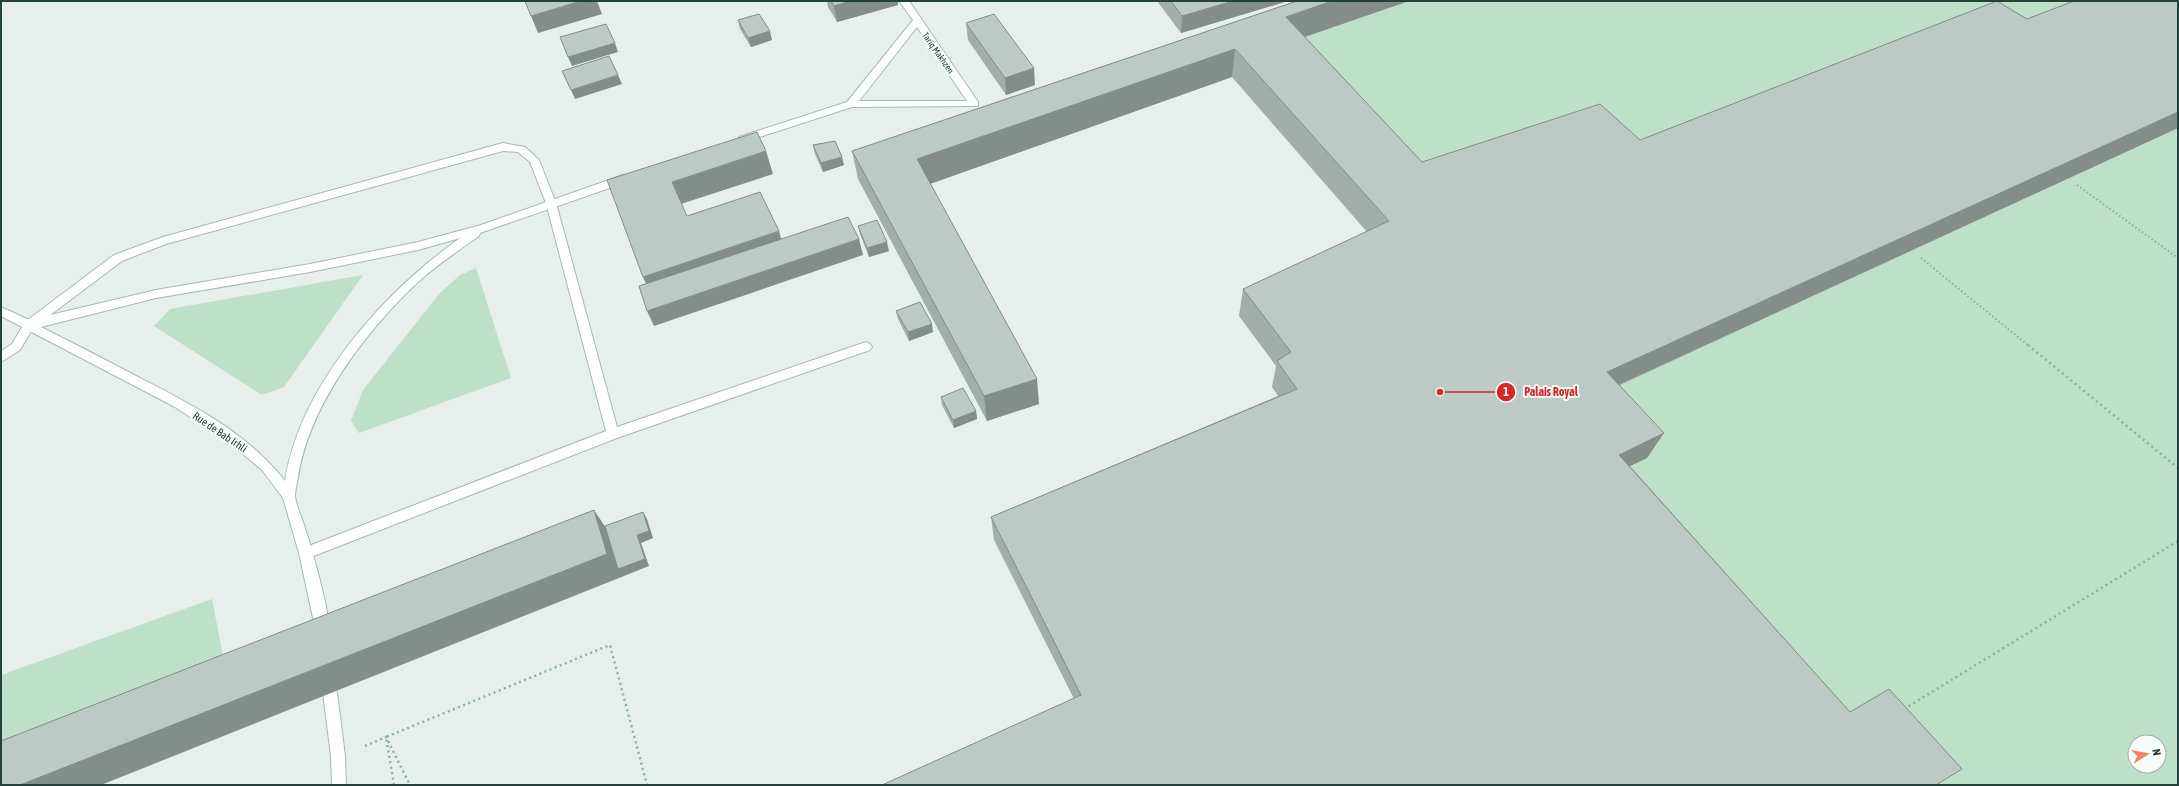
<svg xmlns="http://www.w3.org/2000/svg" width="2179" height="786" viewBox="0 0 2179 786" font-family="'Asap Condensed',sans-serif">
  <rect width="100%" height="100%" fill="#e6efeb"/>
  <g fill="#bfe0c8" fill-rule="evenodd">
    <path d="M1409,1h703l-485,167 -213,22 -133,-145z"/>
    <path d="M2178,128v657h-248l-106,-54 -221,-252 -11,-82zM2135,742h24v24h-24z"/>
    <path d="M476,268l35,110 -152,55 -8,-12 12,-31 76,-96 21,-19z"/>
    <path d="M363,275l-79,112 -22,8 -108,-69 16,-17z"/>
    <path d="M212,599l14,73 -225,87v-84z"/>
  </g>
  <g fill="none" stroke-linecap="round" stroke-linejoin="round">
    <defs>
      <path id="lane" d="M503,143l22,4 14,13 17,43 61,224 249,-85 4,2 2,3 -2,3 -253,88 -306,119 -5,2 -5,-2 -2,-4 2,-4 305,-118 -60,-228 -16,-41 -12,-10 -15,-1 -337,93 -44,17 -89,67 -13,22 -19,12v-11l11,-7 13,-22 89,-67 49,-18z"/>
      <g id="secondary">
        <path d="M899,1h10l69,101v4l-126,1 -105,34h-8v-4l108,-35 66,-82zM917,27l50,74h-108z"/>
        <path d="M623,175l4,1 1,3 -1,3 -147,51 -1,3c-21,15 -44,30 -63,48 -51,48 -108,123 -118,194 -1,5 -3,12 -3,18 1,9 6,20 9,29 6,18 30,98 24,111l-5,2 -5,-2 -2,-4 -17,-79 -16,-55 -21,-28 -30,-25 -57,-38 -174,-91v-9l28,13 127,-30 154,-26 108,-22 63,-17zM460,238c-77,55 -160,147 -175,243 -37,-48 -94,-77 -147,-104 -32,-17 -65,-34 -97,-50l115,-29 154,-26 108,-22z"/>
        <path d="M330,686l5,2 2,5 8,63 1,29h-14l-1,-29 -8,-63 2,-5z"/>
      </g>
    </defs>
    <use href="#lane" stroke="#a8b8b2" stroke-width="2"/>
    <use href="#secondary" stroke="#a4bbb3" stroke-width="2"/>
    <g stroke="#86b3a5" stroke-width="2" stroke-dasharray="1.5 2.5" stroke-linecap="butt">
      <path d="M2077,185l101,73"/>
      <path d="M1921,258l108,88"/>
    </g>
    <g stroke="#86b3a5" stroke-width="2.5" stroke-dasharray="2 3.5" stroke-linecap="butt">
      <path d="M2028,345l150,123"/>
      <path d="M1904,709l274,-168"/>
      <path d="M365,746l21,-9 24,48"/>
      <path d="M394,785l-8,-48 224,-92 37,140"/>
    </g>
    <use href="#lane" fill="#fff" fill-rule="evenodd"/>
    <use href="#secondary" fill="#fff" fill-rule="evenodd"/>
  </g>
  <g fill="#a1aea9">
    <path d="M827,1h71v4l-61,17 -9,-15z"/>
    <path d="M1157,1h131l-107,32z"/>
    <path d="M1297,1h112l-104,36 117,125 218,-22 387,-121 151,-18v127l-558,257 27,73 -17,8 220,246 112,57 -888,-70 -80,-159 -3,-23 287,-121 -6,-9 4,-21 -37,-50 4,-27 124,-57 -135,-155 -302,107 109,220 -52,17 -129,-242 -6,-28z"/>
    <path d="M738,20l34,20 -21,7 -11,-18z"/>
    <path d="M966,23l69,62 -29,10 -38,-55z"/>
    <path d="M813,145l31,20 -21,7 -8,-18z"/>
    <path d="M858,226l31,25 -20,6 -9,-23z"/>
    <path d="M896,311l37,21 -24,9 -11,-22z"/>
    <path d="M941,397l35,14 1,8 -23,9 -12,-23z"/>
  </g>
  <g fill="#838d89">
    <path d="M581,1h16l5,13 -64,19 -7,-17z"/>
    <path d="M850,1h48v4l-61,17 -3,-16z"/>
    <path d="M1233,1h55l-107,32 1,-17z"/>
    <path d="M1332,1h77l-128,44 5,-28z"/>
    <path d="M770,31l2,9 -21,7 -3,-9z"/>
    <path d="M615,43l3,9 -46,14 -4,-9z"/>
    <path d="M1235,49l-3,28 -311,110 -4,-28z"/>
    <path d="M1034,68l1,17 -29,10 -1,-17z"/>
    <path d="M618,75l4,9 -47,15 -4,-9z"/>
    <path d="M2178,112v16l-586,269 15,-25z"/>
    <path d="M766,151l7,23 -92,30 -9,-22z"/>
    <path d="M842,157l2,8 -21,7 -2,-9z"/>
    <path d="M779,231l6,22 -132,46 -10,-22z"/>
    <path d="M859,239l4,16 -209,71 -7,-15z"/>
    <path d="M887,242l2,9 -20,6 -2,-9z"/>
    <path d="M932,324l1,8 -24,9 -1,-9z"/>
    <path d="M1037,379l2,25 -52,17 -3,-25z"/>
    <path d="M976,411l1,8 -23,9 -1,-8z"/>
    <path d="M1664,433l-17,25 -44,21 16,-24z"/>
    <path d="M594,510l16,24 27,1 6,-23 4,7 6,19 -12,5 8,23 -548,219h-81z"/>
  </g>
  <g fill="#bbcac4" stroke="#838d89">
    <path d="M525,1h56l-50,15z"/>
    <path d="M831,1h19l-16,5z"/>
    <path d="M1171,1h62l-51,15z"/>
    <path d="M1297,1h35l-46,16 136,145 178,-58 40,36 357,-139 30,18 47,-18h104v111l-571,260 57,61 -45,22 231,257 39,-23 73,80 -26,16h-1054l199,-90 -90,-178 306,-128 -20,-28 14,-9 -48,-63 146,-68 -154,-172 -318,110 120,220 -53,17 -132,-245z"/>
    <path d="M759,14l11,17 -22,7 -10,-18z"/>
    <path d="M994,14l40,54 -29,10 -39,-55z"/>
    <path d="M606,24l9,19 -47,14 -8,-20z"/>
    <path d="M609,56l9,19 -47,15 -9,-19z"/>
    <path d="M757,132l9,19 -94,31 15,34 73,-24 19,39 -136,46 -36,-97z"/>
    <path d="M835,141l7,16 -21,6 -8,-18z"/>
    <path d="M848,217l11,22 -212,72 -8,-25z"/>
    <path d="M877,220l10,22 -20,6 -9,-22z"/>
    <path d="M920,302l12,22 -24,8 -12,-21z"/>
    <path d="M963,388l13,23 -23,9 -12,-23z"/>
    <path d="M594,510l13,44 -587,231h-19v-44z"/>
    <path d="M643,512l6,19 -12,4 8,24 -27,10 -13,-43z"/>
  </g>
  <g text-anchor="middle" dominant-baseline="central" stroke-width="4" stroke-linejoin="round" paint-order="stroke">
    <g font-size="9" fill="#24423a" stroke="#f7fbf9">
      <text transform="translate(938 53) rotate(55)">Tariq Makhzen</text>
    </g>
    <g font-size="11" fill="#24423a" stroke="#f7fbf9">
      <text transform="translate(220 432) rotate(34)">Rue de Bab Irhli</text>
    </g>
  </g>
  <path fill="none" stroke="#d62828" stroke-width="1.5" d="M1440 392L1506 392"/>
  <g fill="#d62828" stroke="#f7fbf9" stroke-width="1.5">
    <circle cx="1440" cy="392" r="4"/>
    <circle cx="1506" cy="392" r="10"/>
  </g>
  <g font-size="12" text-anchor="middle" font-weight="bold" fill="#fff">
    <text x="1506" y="396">1</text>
  </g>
  <g font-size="12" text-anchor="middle" font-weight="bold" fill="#d62828" stroke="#f7fbf9" stroke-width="4" stroke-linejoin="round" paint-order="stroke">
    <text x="1551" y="396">Palais Royal</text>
  </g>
  <rect width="2179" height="786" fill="none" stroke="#24423a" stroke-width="4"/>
  <g transform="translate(2147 754) rotate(79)"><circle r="19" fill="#f7fbf9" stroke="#a3b1ad"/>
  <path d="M0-3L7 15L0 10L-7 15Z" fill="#f4845f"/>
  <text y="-6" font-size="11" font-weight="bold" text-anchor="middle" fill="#24423a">N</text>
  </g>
</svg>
